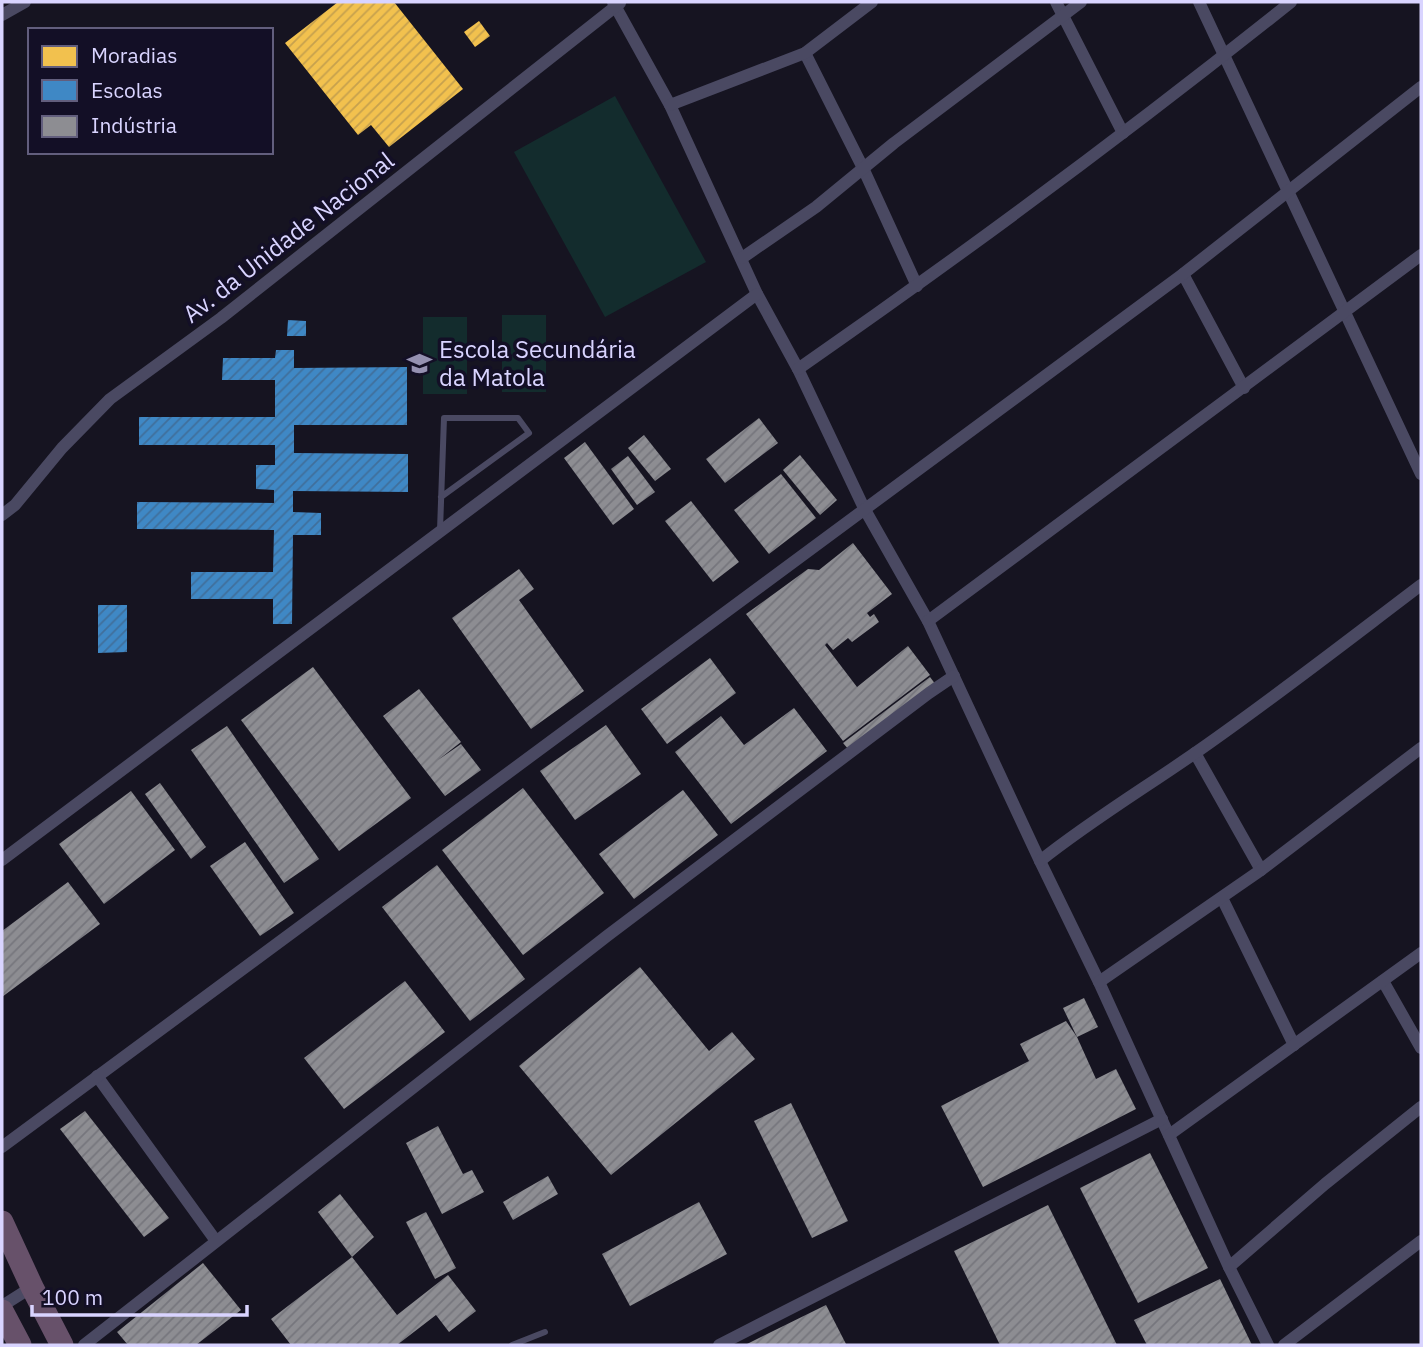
<svg xmlns="http://www.w3.org/2000/svg" width="1423" height="1347" viewBox="0 0 1423 1347" font-family="'IBM Plex Sans',sans-serif">
  <defs>
    <pattern id="homes-hatch" width="6" height="6" patternUnits="userSpaceOnUse" patternTransform="scale(1.75)"><rect width="6" height="6" fill="#f2c14e"/><path d="M-1 1l2-2M0 6l6-6M5 7l2-2" fill="none" stroke="#c6a14e"/></pattern>
    <pattern id="schools-hatch" width="6" height="6" patternUnits="userSpaceOnUse" patternTransform="scale(1.75)"><rect width="6" height="6" fill="#3f88c5"/><path d="M-1 1l2-2M0 6l6-6M5 7l2-2" fill="none" stroke="#406f9b"/></pattern>
    <pattern id="industry-hatch" width="6" height="6" patternUnits="userSpaceOnUse" patternTransform="scale(1.75)"><rect width="6" height="6" fill="#8d8d92"/><path d="M-1 1l2-2M0 6l6-6M5 7l2-2" fill="none" stroke="#76767d"/></pattern>
  </defs>
  <rect width="100%" height="100%" fill="#161421"/>
  <g fill="#132c2d">
    <path d="M615,96l91,166 -101,55 -91,-165z"/>
    <rect x="502" y="315" width="44" height="77"/>
    <rect x="423" y="317" width="44" height="77"/>
  </g>
  <g fill="url(#homes-hatch)">
    <path d="M338,2h56l69,87 -74,58 -18,-22 -13,10 -73,-92z"/>
    <path d="M479,21l11,15 -15,11 -11,-15z"/>
  </g>
  <g fill="url(#schools-hatch)">
    <path d="M288,320l18,1v15h-19z"/>
    <path d="M276,350h18v18l113,-1v58h-113v28l114,1v38l-115,-1v21l28,1v22h-28l-1,89h-19v-25h-82v-27h82l1,-42 -137,-1v-27l137,1v-13l-18,-1v-24h19v-20h-136v-28h136v-37h-53l1,-22h52z"/>
    <path d="M98,605h29v47l-29,1z"/>
  </g>
  <g fill="url(#industry-hatch)">
    <path d="M759,418l19,25 -53,40 -19,-24z"/>
    <path d="M644,435l27,34 -16,12 -27,-33z"/>
    <path d="M585,442l49,67 -21,16 -49,-67z"/>
    <path d="M800,455l37,45 -17,15 -37,-45z"/>
    <path d="M628,456l27,36 -18,13 -26,-36z"/>
    <path d="M781,474l35,44 -47,36 -35,-44z"/>
    <path d="M691,501l48,61 -26,20 -48,-61z"/>
    <path d="M853,543l39,51 -25,19 3,4 4,-3 5,8 -27,20 -4,-4 -15,12 -6,-7 -2,2 32,42 51,-41 22,29 -87,66 -97,-127 62,-45 11,1z"/>
    <path d="M519,569l15,20 -15,11 65,91 -53,38 -79,-111z"/>
    <path d="M710,658l26,35 -69,51 -26,-35z"/>
    <path d="M313,667l98,131 -72,53 -98,-131z"/>
    <path d="M930,677l6,8 -87,65 -6,-7z"/>
    <path d="M419,689l42,53 -23,18 23,-16 20,26 -36,26 -62,-80z"/>
    <path d="M794,708l33,43 -96,73 -56,-72 46,-36 23,29z"/>
    <path d="M606,725l35,49 -66,46 -35,-49z"/>
    <path d="M227,726l92,133 -35,24 -93,-133z"/>
    <path d="M160,783l46,64 -15,12 -46,-65z"/>
    <path d="M523,788l81,105 -81,62 -81,-105z"/>
    <path d="M683,790l35,45 -84,64 -35,-45z"/>
    <path d="M131,791l44,59 -71,54 -45,-60z"/>
    <path d="M245,842l49,71 -34,23 -50,-70z"/>
    <path d="M437,865l88,114 -55,42 -88,-114z"/>
    <path d="M68,882l32,42 -98,73v-66z"/>
    <path d="M640,967l69,84 23,-19 23,27 -144,116 -92,-109z"/>
    <path d="M405,981l40,51 -101,77 -40,-51z"/>
    <path d="M1084,998l14,29 -21,10 -14,-29z"/>
    <path d="M1066,1021l11,16 19,42 20,-10 20,40 -153,78 -42,-81 88,-45 -9,-17z"/>
    <path d="M791,1103l57,118 -36,17 -58,-117z"/>
    <path d="M85,1111l84,107 -25,19 -84,-108z"/>
    <path d="M438,1126l25,48 9,-4 12,22 -42,22 -36,-71z"/>
    <path d="M1150,1153l58,115 -70,35 -58,-115z"/>
    <path d="M548,1176l10,18 -45,26 -10,-18z"/>
    <path d="M340,1194l34,43 -22,20 -34,-45z"/>
    <path d="M699,1202l28,52 -97,52 -28,-52z"/>
    <path d="M1048,1205l69,140h-117l-46,-94z"/>
    <path d="M426,1212l30,56 -21,11 -29,-57z"/>
    <path d="M352,1257l45,58 51,-40 28,36 -27,21 -13,-17 -39,30h-106l-20,-26z"/>
    <path d="M203,1263l38,47 -45,35h-68l-11,-13z"/>
    <path d="M1220,1279l32,66h-105l-13,-25z"/>
    <path d="M826,1305l20,39 -2,1h-99z"/>
  </g>
  <g fill="none" stroke-linecap="round" stroke-linejoin="round">
    <g stroke="#4a4962" stroke-width="6">
      <path d="M440,530l4,-112h74l11,15 -88,64"/>
      <path d="M512,1345l33,-13"/>
    </g>
    <g stroke="#4a4962" stroke-width="12">
      <path d="M613,2l57,103 87,189 41,75 66,139 64,113 112,240 59,121 130,285 39,78"/>
      <path d="M1056,2l67,131"/>
      <path d="M1199,2l222,472"/>
      <path d="M2,15l23,-13"/>
      <path d="M805,53l58,115 54,118"/>
      <path d="M670,105l135,-52 67,-51"/>
      <path d="M742,258l74,-51 78,-64 187,-141"/>
      <path d="M1183,274l61,114"/>
      <path d="M798,369c168,-117 333,-239 493,-367"/>
      <path d="M2,515l13,-10 47,-57 48,-49 111,-81 399,-315"/>
      <path d="M928,621l493,-366"/>
      <path d="M1195,753l66,117"/>
      <path d="M2,860l755,-566"/>
      <path d="M1040,861c50,-40 105,-73 158,-110 76,-53 149,-110 223,-166"/>
      <path d="M1222,898l72,147"/>
      <path d="M1383,981l38,67"/>
      <path d="M1099,982l162,-112 160,-122"/>
      <path d="M97,1076l119,165"/>
      <path d="M1169,1135l252,-182"/>
      <path d="M2,1147l1181,-873 238,-187"/>
      <path d="M1229,1267l96,-83 96,-77"/>
      <path d="M2,1306l30,-19"/>
      <path d="M84,1345l523,-409 322,-243 25,-17"/>
      <path d="M719,1345l443,-226"/>
      <path d="M1284,1345l137,-104"/>
    </g>
    <g stroke="#67516a" stroke-width="23">
      <path d="M2,1222l30,65 30,58"/>
      <path d="M2,1311l18,34"/>
    </g>
  </g>
  <defs>
    <symbol id="school-bare" viewBox="-9 -9 18 18"><path d="M0-5L7-2L0 1L-7-2ZM-4 1L0 2.5L4 1V4Q0 6-4 4Z" fill="#9591b1" stroke="#130f26" stroke-width="2.5" paint-order="stroke"/></symbol>
  </defs>
  <g fill-rule="evenodd">
    <use href="#school-bare" x="402" y="346" width="35" height="35"/>
  </g>
  <g text-anchor="middle" dominant-baseline="central" stroke-width="7" stroke-linejoin="round" paint-order="stroke">
    <g font-size="24" fill="#d9d4ff" stroke="#130f26">
      <text transform="translate(288 237) rotate(-38)">Av. da Unidade Nacional</text>
    </g>
    <g font-size="24" fill="#d9d4ff" stroke="#130f26" text-anchor="start">
      <text x="439" y="349">Escola Secundária<tspan x="439" dy="28">da Matola</tspan></text>
    </g>
  </g>
  <rect width="1423" height="1347" fill="none" stroke="#d9d4ff" stroke-width="7"/>
  <rect x="28" y="28" width="245" height="126" fill="#130f26" stroke="#625e7d" stroke-width="2"/>
  <rect x="42" y="46" width="35" height="21" fill="#f2c14e" stroke="#625e7d" stroke-width="2"/>
  <text x="91" y="63" font-size="21" fill="#d9d4ff">Moradias</text>
  <rect x="42" y="80" width="35" height="21" fill="#3f88c5" stroke="#625e7d" stroke-width="2"/>
  <text x="91" y="98" font-size="21" fill="#d9d4ff">Escolas</text>
  <rect x="42" y="116" width="35" height="21" fill="#8d8d92" stroke="#625e7d" stroke-width="2"/>
  <text x="91" y="133" font-size="21" fill="#d9d4ff">Indústria</text>
  <path d="M32 1305v10h215v-10" fill="none" stroke="#d9d4ff" stroke-width="3.5"/>
  <text x="42" y="1305" font-size="21" fill="#d9d4ff" stroke="#130f26" stroke-width="5" paint-order="stroke">100 m</text>
</svg>
